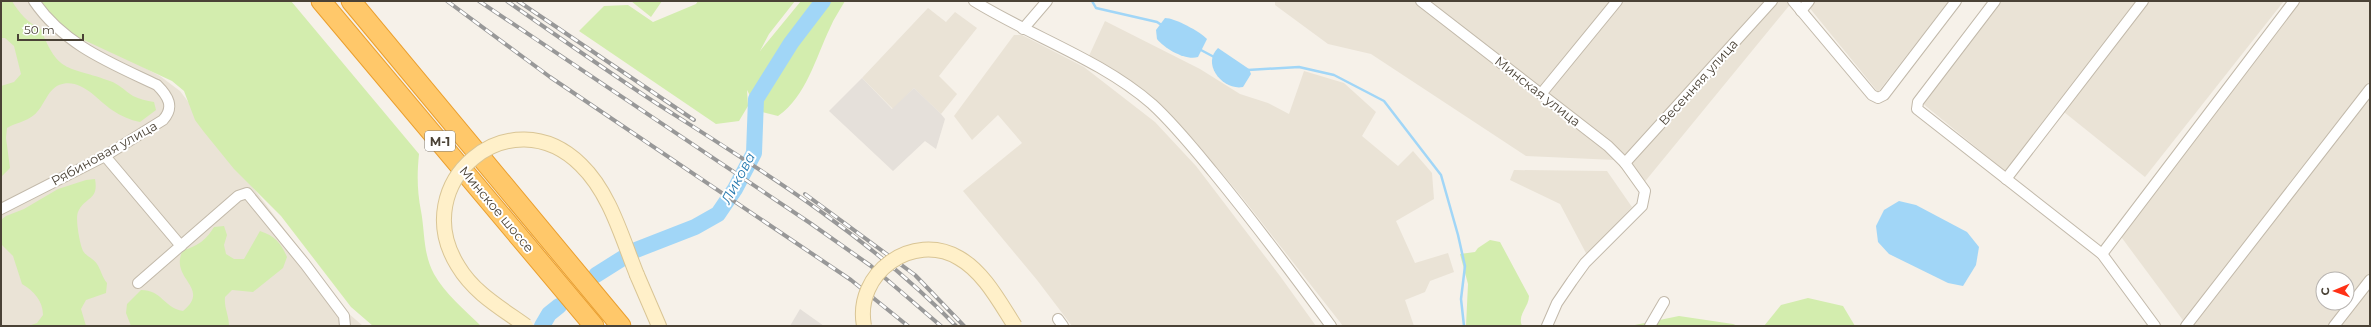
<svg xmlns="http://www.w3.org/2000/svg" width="2371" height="327" viewBox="0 0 2371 327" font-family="Montserrat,sans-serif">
  <rect width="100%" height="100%" fill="#f6f1e9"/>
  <g fill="#eae3d6">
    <path d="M1,1h47l48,41 64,34 20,15 168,222 15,13h-362z"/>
    <path d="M1275,1h518l-155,189 -23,-30 -89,-4 -155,-102 -43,-10 -53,-39z"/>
    <path d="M1804,1h145l-71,91z"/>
    <path d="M2002,1h135l-132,170 -83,-68z"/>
    <path d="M2150,1h134l-139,176 -81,-65z"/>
    <path d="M2298,1h72v80l-185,242 -66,-89z"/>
    <path d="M928,8l18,14 9,-10 22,16 -38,48 18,18 -16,20 -27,-26 -21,21 -31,-31z"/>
    <path d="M1105,21l95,48 40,25 28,9 21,11 15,-43 40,12 32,29 -14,24 36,30 15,-15 19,22 2,26 -38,22 19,42 33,-10 6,19 -24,9 -5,11 -20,8 9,26h-71l-102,-130 -46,-55 -48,-47 -59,-36z"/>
    <path d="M1014,35h8l62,32 71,55 41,44 84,110 36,50h-244l-35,-46 -74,-89 59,-48 -24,-28 -26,25 -18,-24z"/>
    <path d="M2370,97v176l-23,30v-24h-24v24h24l-18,23h-139z"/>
    <path d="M1514,170l93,1 25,36 -45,48 -27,-51 -50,-24z"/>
    <path d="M2370,288v38h-29z"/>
  </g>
  <g fill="#e5e0da">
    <path d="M862,78l30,31 22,-21 27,26 4,5 -9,30 -11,-8 -32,30 -64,-60z"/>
    <path d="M800,309l24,17h-34z"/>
  </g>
  <g fill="#d3edae">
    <path d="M1,1h11c7,12 16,22 29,28 17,46 29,37 69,52 9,3 15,10 23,15 6,3 14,5 21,6l2,8 -16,12c-10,-2 -19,-6 -28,-12 -15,-10 -31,-33 -53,-25 -12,5 -15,22 -25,30 -8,7 -19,8 -27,13l-1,10 4,30 -9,9v-91l13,-4 7,-8 -7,-28 -9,-8h-4z"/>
    <path d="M38,1h253l128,153c-2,20 -2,36 2,57 4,21 2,43 13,63 11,20 31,36 47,52h-108l-22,-19 -70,-91 -47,-47 -30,-37 -9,-12 -11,-29 -12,-10 -101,-47z"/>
    <path d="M631,1h31l-11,16z"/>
    <path d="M698,1h97l-26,33 -9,17 41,-50h44c-5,9 -11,17 -15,27 -14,29 -24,69 -52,88l-20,-5 -11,-21 1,16 -9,15 -23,3 -137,-93 25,-25 24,-1 25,17 43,-18z"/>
    <path d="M95,179c4,22 -10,17 -17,33 -3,7 2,33 5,39 3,5 11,8 14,13 4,6 5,13 10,19l-1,10 -20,7 -5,9 5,17h-58l9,-3 6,-8c0,-14 -9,-24 -21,-31l-9,-28 -12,-12v-24l5,-4 18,-7 34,-20 28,-9z"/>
    <path d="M714,207l5,12 -43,23 -34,9 -2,-8 44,-15 15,-8z"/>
    <path d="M224,226l3,9 -3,10 2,9 8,5h10l16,-28c15,5 21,12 27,26l-4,11 -30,24 -21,-2 -7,7c-1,11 4,18 4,29h-98l-5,-13 1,-9 14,-14c21,0 23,18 42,21 29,-24 -15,-32 0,-61 14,-3 24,-11 31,-23z"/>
    <path d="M1490,240l10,2 29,54c0,11 -12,19 -7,30h-56l2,-42 -8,-30 15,-2 3,-4z"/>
    <path d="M1808,298l35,8 12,20h-91l17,-21z"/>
    <path d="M1679,316l54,8 5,2h-108z"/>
  </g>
  <g fill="#a1d6f7">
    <path d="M1165,18c10,0 34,13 42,21l-9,18c-12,4 -33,-8 -41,-18l-1,-9z"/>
    <path d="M1218,48l31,21 2,5 -8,13c-20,4 -42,-23 -25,-39z"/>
    <path d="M1899,201l17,4 51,27 12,15 -3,18 -13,21 -15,-3 -59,-29 -11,-12 -2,-16 8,-16z"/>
  </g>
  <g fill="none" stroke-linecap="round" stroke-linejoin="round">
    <g stroke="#a1d6f7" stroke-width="2.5">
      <path d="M1092,1l4,7 61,14 6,4"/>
      <path d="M1199,49l17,9"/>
      <path d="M1248,70l51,-3 35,8 50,26 57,74 17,60 7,31 -4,33 3,27"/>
    </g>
    <g stroke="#a1d6f7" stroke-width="16">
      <path d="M636,250l59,-23 23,-13 17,-25 19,-36 2,-54 35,-56 32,-42"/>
      <path d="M596,275l27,-17"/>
      <path d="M542,326l7,-12 10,-8"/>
    </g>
    <defs>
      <g id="street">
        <path d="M974,1c58,36 126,58 178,103 22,20 42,45 61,68 41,50 80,102 118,154"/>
        <path d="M1421,1l187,145 17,17 20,28 -3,15 -57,57 -13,18 -15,22 -10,23"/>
        <path d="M1793,1l79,94 6,3 6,-3 72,-94"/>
        <path d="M1995,1l-77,101 -1,7 185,145 53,72"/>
        <path d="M1801,11l8,-10"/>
        <path d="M1023,29l24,-28"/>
        <path d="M1541,94l76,-93"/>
        <path d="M105,156l76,90"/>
        <path d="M1625,163l147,-162"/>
        <path d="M2006,179l137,-178"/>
        <path d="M1,209l104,-53 58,-36c12,-13 5,-24 -6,-35 -46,-22 -93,-40 -123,-84"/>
        <path d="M2102,254l192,-253"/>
        <path d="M138,283l100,-87 9,-3 58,71 39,52 1,10"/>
        <path d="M1058,319l5,7"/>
        <path d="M1650,326l14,-24"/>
        <path d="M2186,326l184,-237"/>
        <path d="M2334,326l36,-46"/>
      </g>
      <path id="secondary" d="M637,275l22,51"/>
      <g id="highway">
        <path d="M321,1l273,325"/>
        <path d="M351,1l270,325"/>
      </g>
    </defs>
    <use href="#street" stroke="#c2b9aa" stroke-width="12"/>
    <use href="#secondary" stroke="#d9c595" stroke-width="16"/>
    <use href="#highway" stroke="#ea9f2e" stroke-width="21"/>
    <use href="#street" stroke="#fff" stroke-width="10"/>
    <use href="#secondary" stroke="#fff0c9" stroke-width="14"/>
    <use href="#highway" stroke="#ffc86a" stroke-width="19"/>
    <defs>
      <g id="rail">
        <path d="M447,1l103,76 301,203 57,46"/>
        <path d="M479,1l331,222 61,43 70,60"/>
        <path d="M507,1c50,35 100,70 152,104 104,66 211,132 297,221"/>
        <path d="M518,1l176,119"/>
        <path d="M805,194l110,81 49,51"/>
      </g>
    </defs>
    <use href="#rail" stroke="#989898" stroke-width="4"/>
    <use href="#rail" stroke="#fff" stroke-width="2.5" stroke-dasharray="8" stroke-linecap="butt"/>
    <defs>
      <g id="secondary-bridge">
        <path d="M526,326c-25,-18 -52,-33 -68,-60 -52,-83 52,-171 123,-101 29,28 41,73 56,110"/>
        <path d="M864,326c-10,-53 49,-95 95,-68 25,14 41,45 56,68"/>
      </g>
    </defs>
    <use href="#secondary-bridge" stroke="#d9c595" stroke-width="16" stroke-linecap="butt"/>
    <use href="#secondary-bridge" stroke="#fff0c9" stroke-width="14"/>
  </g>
  <g text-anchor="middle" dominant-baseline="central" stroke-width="4" stroke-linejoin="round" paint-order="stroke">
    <rect fill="#fff" stroke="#807b72" stroke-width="1" x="425" y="131" width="30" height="20" rx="3"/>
    <g font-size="12" font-weight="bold" fill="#4a4236">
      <text x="440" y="141">М-1</text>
    </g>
    <g font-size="13" fill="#4a4236" stroke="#fff">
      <text transform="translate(1698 82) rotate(-48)">Весенняя улица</text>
      <text transform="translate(1538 91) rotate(38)">Минская улица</text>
      <text transform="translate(104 153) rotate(-29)">Рябиновая улица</text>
      <text transform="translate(497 209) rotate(50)">Минское шоссе</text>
    </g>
    <g font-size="14" font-style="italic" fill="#2378ae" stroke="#fff">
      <text transform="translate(738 178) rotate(-62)">Ликова</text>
    </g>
  </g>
  <rect width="2371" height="327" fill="none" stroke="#4a4236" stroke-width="4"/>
  <g transform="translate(2335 291) rotate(268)"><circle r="19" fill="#ffffff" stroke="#b7b3af"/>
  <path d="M0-3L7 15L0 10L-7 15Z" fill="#ff3116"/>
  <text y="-6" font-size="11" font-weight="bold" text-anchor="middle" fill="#4a4236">С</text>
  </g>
  <path d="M18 34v6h65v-6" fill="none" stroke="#4a4236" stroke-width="2"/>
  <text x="24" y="34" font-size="12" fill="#4a4236" stroke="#ffffff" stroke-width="3" paint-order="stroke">50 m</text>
</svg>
